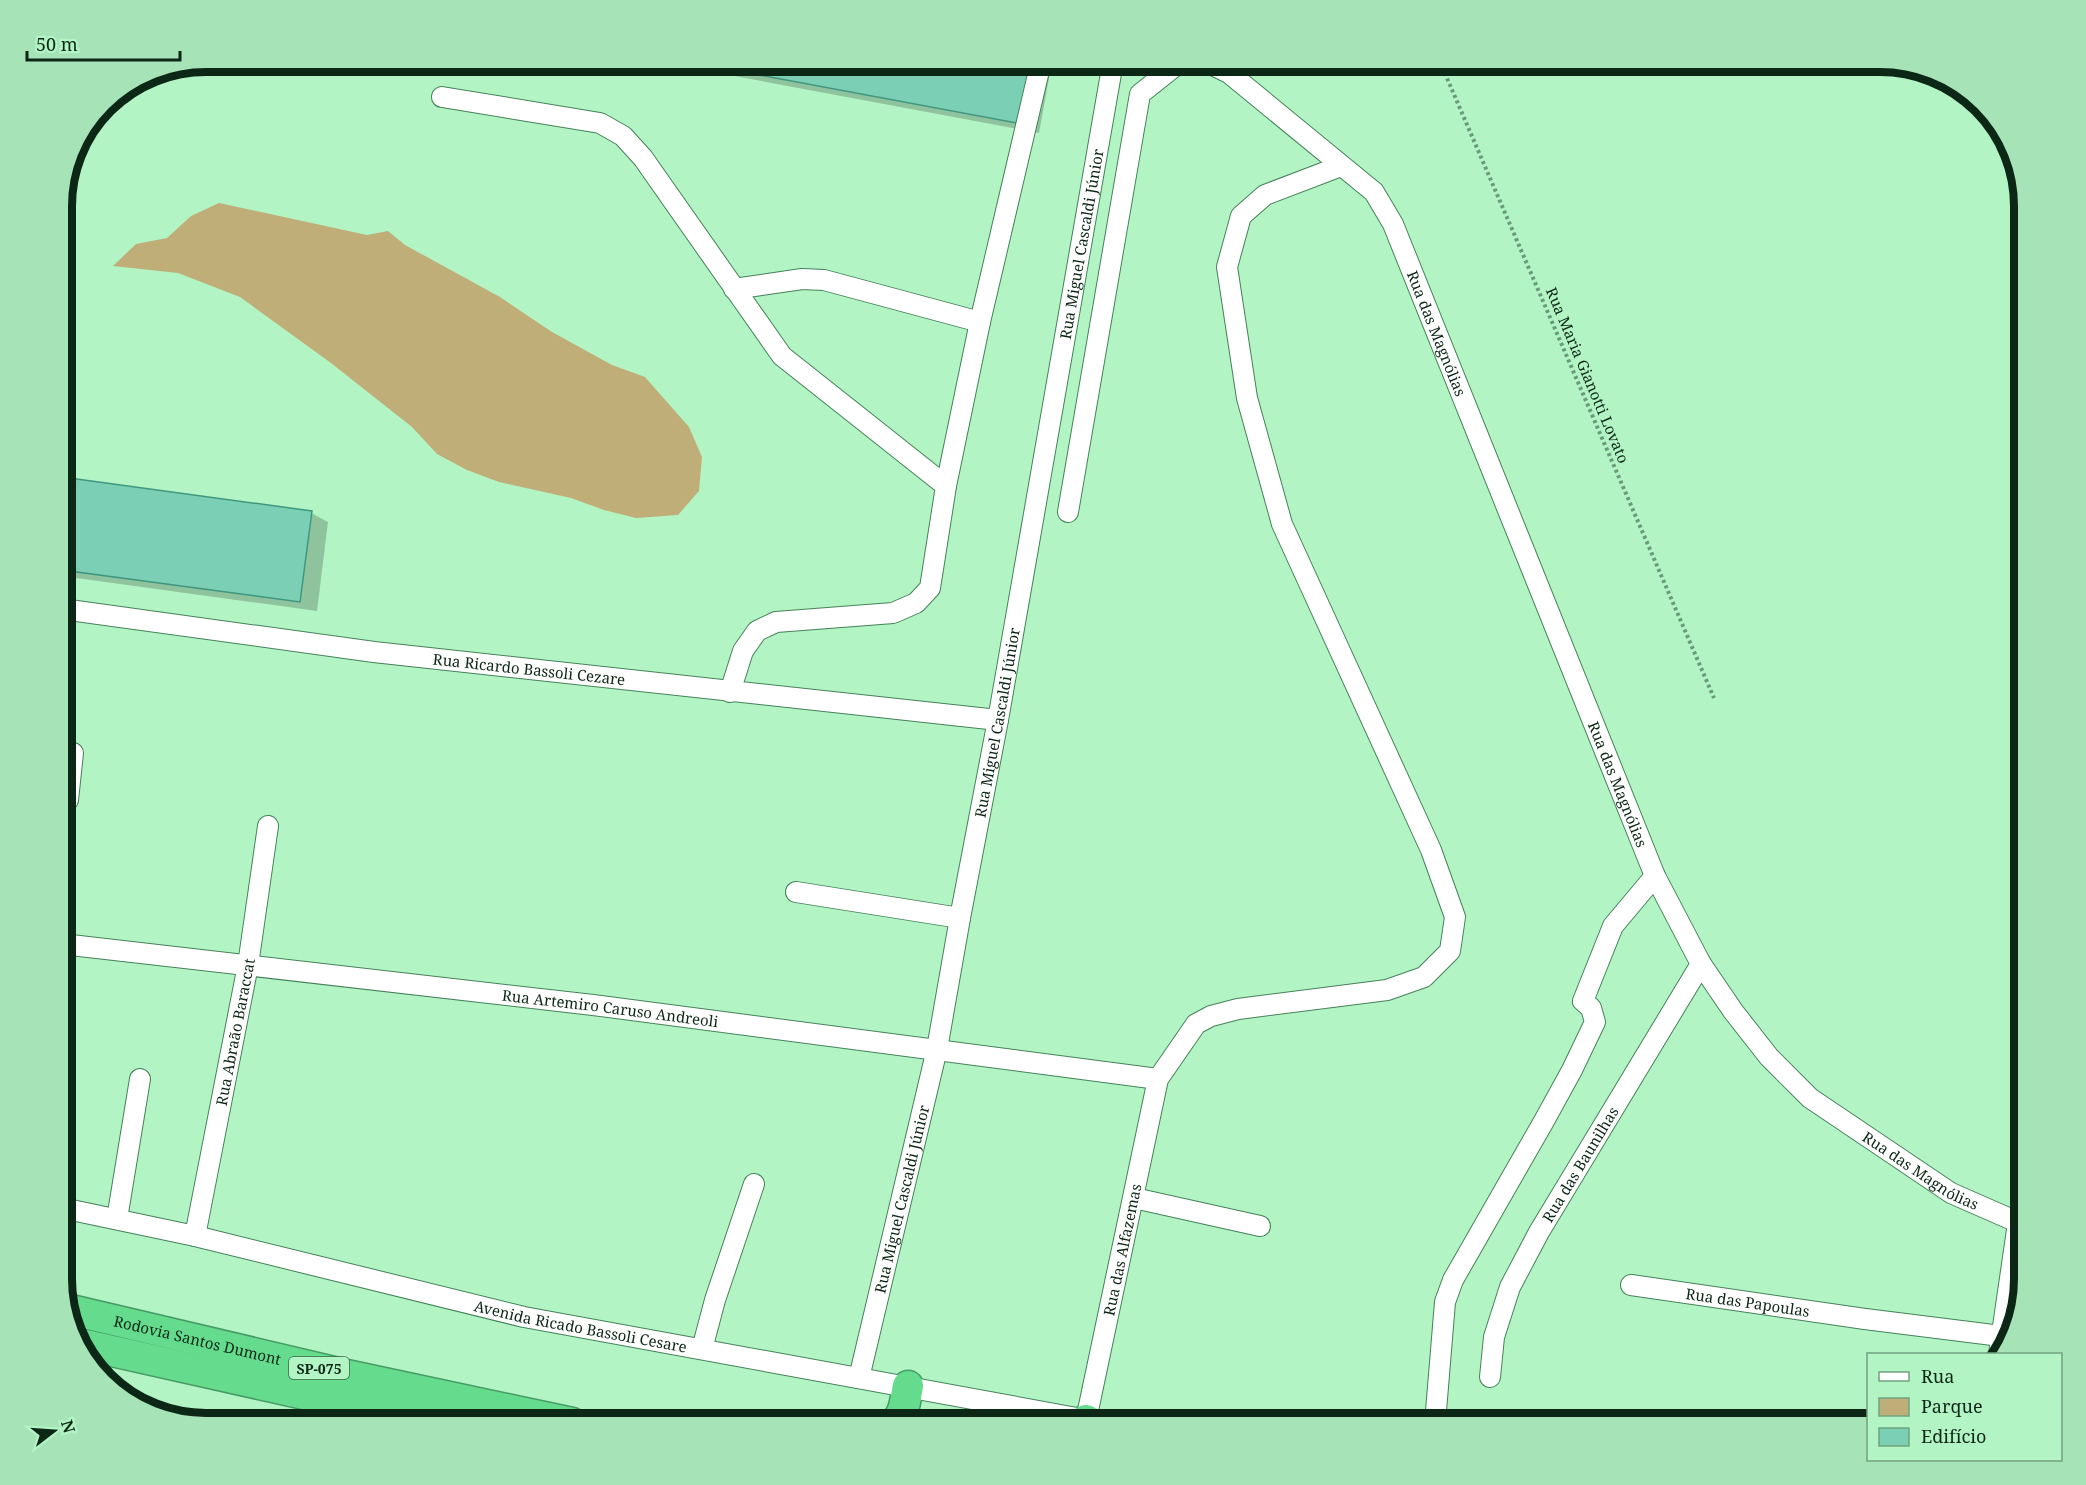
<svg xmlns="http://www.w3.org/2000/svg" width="2086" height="1485" viewBox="0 0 2086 1485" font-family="'Noto Serif',serif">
  <rect width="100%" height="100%" fill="#b3f4c5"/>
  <path fill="#bfae78" d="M219,203l148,32 21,-4 17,14 95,52 52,35 60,33 33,12 44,50 13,30 -3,34 -21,24 -42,3 -32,-8 -33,-12 -72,-16 -32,-12 -30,-16 -25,-27 -81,-64 -91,-66 -62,-24 -65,-7 23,-22 31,-6 24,-22z"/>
  <g fill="#0003">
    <path d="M659,62h393l-13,71z"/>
    <path d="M62,479l249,34 17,9 -11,89 -255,-35z"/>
  </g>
  <g fill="#7acfb5" stroke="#40977f" stroke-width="1.5">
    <path d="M689,62h344l-11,62z"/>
    <path d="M62,477l250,34 -12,91 -238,-32z"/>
  </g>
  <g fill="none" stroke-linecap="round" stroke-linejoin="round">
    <defs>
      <g id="minor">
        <path id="s1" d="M1206,62l23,11 145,119 19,32 262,652 46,88 32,47 36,46 41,41 141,95 73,32"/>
        <path d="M442,97l158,26 23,13 20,22 139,198 164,130 -16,102 -14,15 -23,10 -117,9 -19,9 -14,20 -13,41"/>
        <path d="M734,289l68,-10 22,1 156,42"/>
        <path d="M946,486l34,-164 61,-260"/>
        <path d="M1068,512l72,-418 39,-31 17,-1"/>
        <path id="s2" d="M62,609l312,43 624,68"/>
        <path d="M68,800l5,-47"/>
        <path d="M796,892l164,26"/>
        <path id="s3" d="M62,944l531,61 565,74"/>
        <path d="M1134,1198l126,28"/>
        <path id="s4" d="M62,1208l133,28 329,81 580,106"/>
        <path d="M117,1219l23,-140"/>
        <path id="s5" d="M195,1236l53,-271 20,-139"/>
        <path id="s6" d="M1631,1285l234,34 136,17"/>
        <path d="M702,1349l13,-49 39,-116"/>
        <path d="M1999,1354l19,-131"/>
        <path id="s7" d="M1490,1377l4,-40 16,-50 29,-55 162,-268"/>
        <path id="s8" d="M859,1378l78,-329 23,-131 38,-198 115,-658"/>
        <path id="s9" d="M1086,1420l72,-341 38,-55 15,-8 27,-7 149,-19 37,-13 26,-26 5,-34 -24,-67 -149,-326 -35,-126 -20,-131 14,-51 24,-21 76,-29"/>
        <path d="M1435,1423l10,-121 8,-22 91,-159 28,-51 23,-48 -4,-14 -8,-7 30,-75 42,-50"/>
      </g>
      <g id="highway">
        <path id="s10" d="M67,1309l280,66 225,48"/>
        <path d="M76,1343l358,80"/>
        <path d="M1086,1420l1,3"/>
        <path d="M895,1423c10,-10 10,-23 13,-37"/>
      </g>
    </defs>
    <use href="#minor" stroke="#458259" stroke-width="22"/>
    <use href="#highway" stroke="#469c64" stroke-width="33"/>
    <path stroke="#6a9a79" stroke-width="4" stroke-dasharray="3 3" stroke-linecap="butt" d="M1440,62l274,636"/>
    <use href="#minor" stroke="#fff" stroke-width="20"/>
    <use href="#highway" stroke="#65db8e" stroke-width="30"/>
  </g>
  <g text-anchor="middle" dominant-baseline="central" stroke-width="4.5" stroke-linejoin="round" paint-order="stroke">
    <rect fill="#b3f4c5" stroke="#3f644a" stroke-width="1.5" x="289" y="1357" width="60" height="22" rx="4.5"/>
    <g font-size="14" font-weight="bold" fill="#0d2716">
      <text x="319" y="1368">SP-075</text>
    </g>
    <g font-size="15" fill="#0d2716" stroke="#b3f4c5">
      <text stroke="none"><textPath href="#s8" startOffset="1156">Rua Miguel Cascaldi Júnior</textPath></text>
      <text stroke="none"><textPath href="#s1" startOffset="368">Rua das Magnólias</textPath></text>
      <text transform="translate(1588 375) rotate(67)">Rua Maria Gianotti Lovato</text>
      <text stroke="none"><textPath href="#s2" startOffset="471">Rua Ricardo Bassoli Cezare</textPath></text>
      <text stroke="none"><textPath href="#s8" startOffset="670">Rua Miguel Cascaldi Júnior</textPath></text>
      <text stroke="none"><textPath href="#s1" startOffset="854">Rua das Magnólias</textPath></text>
      <text stroke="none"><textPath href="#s3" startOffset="552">Rua Artemiro Caruso Andreoli</textPath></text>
      <text stroke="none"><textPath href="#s5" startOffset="208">Rua Abraão Baraccat</textPath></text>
      <text stroke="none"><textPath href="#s7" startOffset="234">Rua das Baunilhas</textPath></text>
      <text stroke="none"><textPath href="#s1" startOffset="1358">Rua das Magnólias</textPath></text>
      <text stroke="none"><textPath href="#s8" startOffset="184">Rua Miguel Cascaldi Júnior</textPath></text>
      <text stroke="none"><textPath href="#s9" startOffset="174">Rua das Alfazemas</textPath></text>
      <text stroke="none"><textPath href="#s6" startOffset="118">Rua das Papoulas</textPath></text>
      <text stroke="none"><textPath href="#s4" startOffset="532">Avenida Ricado Bassoli Cesare</textPath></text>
      <text stroke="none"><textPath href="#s10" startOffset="134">Rodovia Santos Dumont</textPath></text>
    </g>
  </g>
  <path d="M0 0H2086V1485H0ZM206 72H1880A134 134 0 0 1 2014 206V1279A134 134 0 0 1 1880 1413H206A134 134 0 0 1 72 1279V206A134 134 0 0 1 206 72Z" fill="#a6e4b7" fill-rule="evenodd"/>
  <path fill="none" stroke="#0d2716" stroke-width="8" d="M206 72H1880A134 134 0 0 1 2014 206V1279A134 134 0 0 1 1880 1413H206A134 134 0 0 1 72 1279V206A134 134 0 0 1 206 72Z"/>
  <rect x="1867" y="1353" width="195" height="108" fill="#b3f4c5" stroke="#71a27f" stroke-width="1.5"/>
  <rect x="1879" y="1372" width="30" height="9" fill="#ffffff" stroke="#71a27f" stroke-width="1.5"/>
  <text x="1921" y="1383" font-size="18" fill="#0d2716">Rua</text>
  <rect x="1879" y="1398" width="30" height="18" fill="#bfae78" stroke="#71a27f" stroke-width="1.5"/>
  <text x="1921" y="1413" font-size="18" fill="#0d2716">Parque</text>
  <rect x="1879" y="1428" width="30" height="18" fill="#7acfb5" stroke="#71a27f" stroke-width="1.5"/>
  <text x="1921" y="1443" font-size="18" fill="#0d2716">Edifício</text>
  <g transform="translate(54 1431) rotate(73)" stroke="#b3f4c5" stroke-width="4.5" paint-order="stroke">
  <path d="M0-4.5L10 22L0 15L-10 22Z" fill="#0d2716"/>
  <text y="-9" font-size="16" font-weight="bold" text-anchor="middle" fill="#0d2716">N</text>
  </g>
  <path d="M27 51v9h153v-9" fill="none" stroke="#0d2716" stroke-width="3"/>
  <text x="36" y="51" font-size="18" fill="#0d2716" stroke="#b3f4c5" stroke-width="4.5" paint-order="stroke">50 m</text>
</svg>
